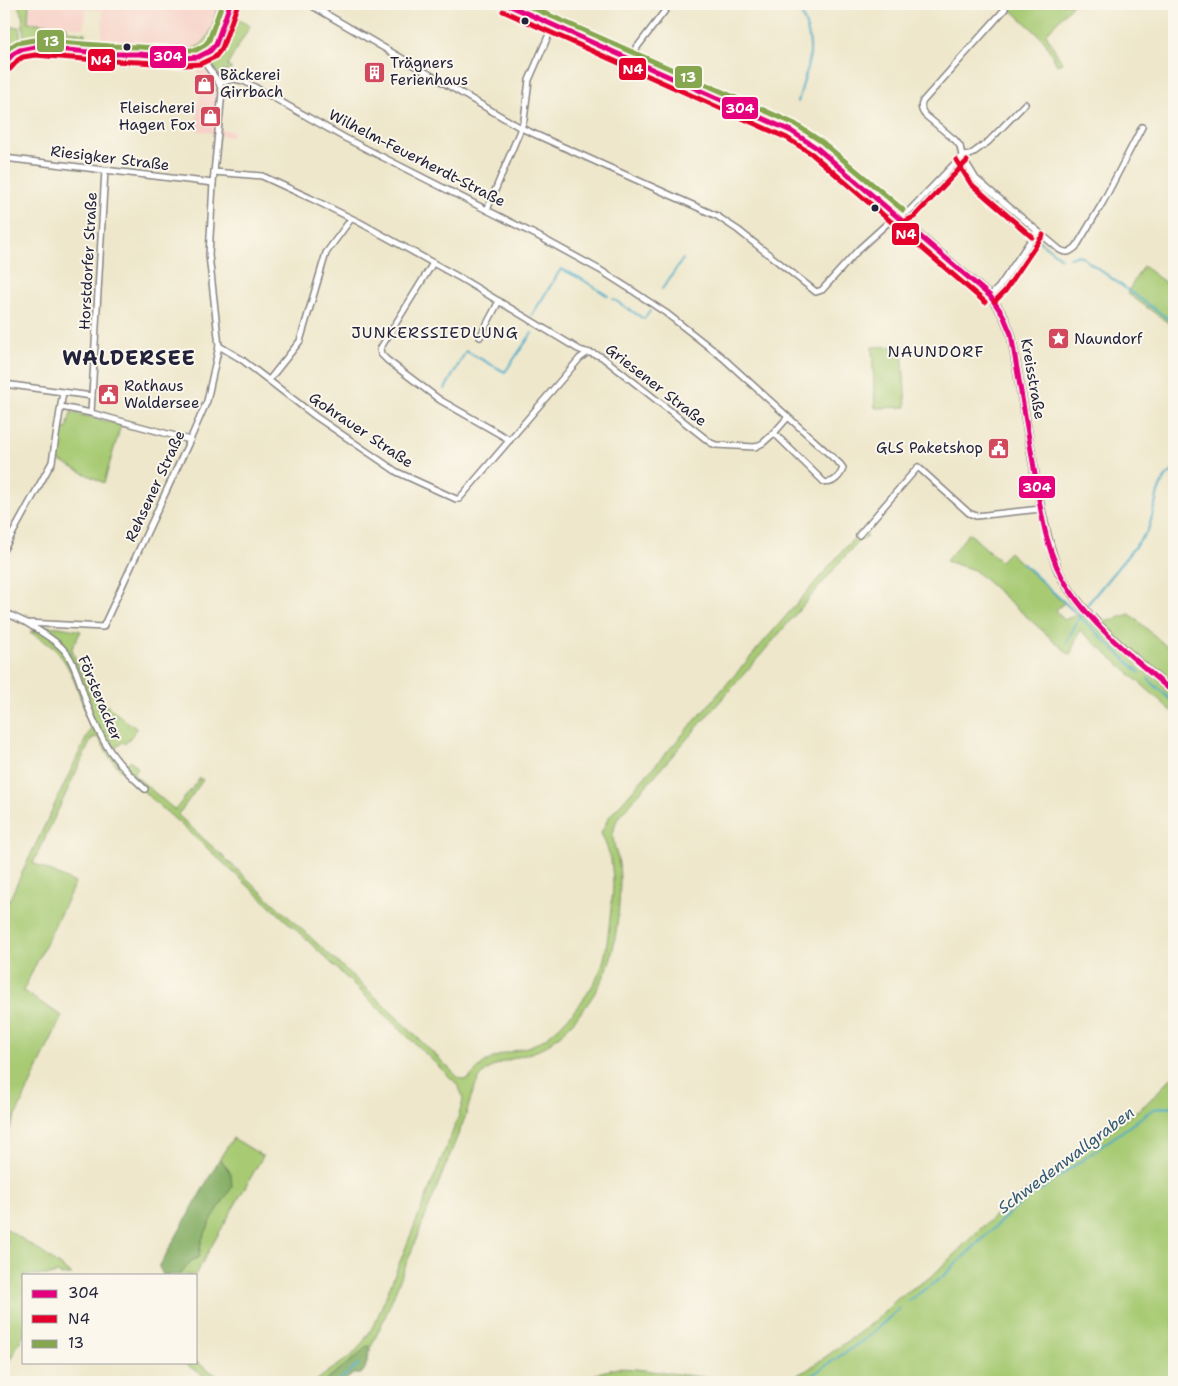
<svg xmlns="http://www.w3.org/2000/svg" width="1178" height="1386" viewBox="0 0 1178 1386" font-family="'Shantell Sans',sans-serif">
  <rect width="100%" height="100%" fill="#fbf7ec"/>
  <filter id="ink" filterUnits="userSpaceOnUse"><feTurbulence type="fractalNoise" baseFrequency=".02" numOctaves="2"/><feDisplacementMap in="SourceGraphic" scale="10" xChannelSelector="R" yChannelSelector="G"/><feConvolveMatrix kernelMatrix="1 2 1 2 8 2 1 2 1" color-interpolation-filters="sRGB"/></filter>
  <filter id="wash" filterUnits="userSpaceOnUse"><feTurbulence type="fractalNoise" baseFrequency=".0096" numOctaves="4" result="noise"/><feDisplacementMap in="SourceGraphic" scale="20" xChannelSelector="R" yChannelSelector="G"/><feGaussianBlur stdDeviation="1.12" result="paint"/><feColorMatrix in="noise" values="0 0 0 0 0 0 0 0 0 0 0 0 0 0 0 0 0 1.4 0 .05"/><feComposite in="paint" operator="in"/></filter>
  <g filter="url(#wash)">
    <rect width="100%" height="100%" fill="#eee7cb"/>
    <g fill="#f7d1c7">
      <path d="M29,4h190l-6,20 -6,14 -9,8 -16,6 -15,-1 -32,-6 -34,2 2,-37 -17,-2 -2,20 -57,-6z"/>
      <path d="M199,68l14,10 4,11 1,9 -4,31 19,2 -1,6 -15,-1v-2l-22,-4 6,-42 -6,-1z"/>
    </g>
    <g fill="#a7ca73" stroke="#647657">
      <path d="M17,4h12l-1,18 39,4v5l18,2 -1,9 -49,-4 -11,3 -2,-27z"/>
      <path d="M236,4h6l-5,15 13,7 -23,40 5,3 -8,2v3l-5,2 -6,-9 -1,-5 12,-20z"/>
      <path d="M1005,4h68l-27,30 16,29 -5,2 -13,-25z"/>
      <path d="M217,9l5,6c-4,19 -13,39 -35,39 -6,1 -13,-1 -20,-1v-2c36,1 42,-9 50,-42z"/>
      <path d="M9,27h11v16l-11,7 -5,-4v-18l3,2z"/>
      <path d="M1143,266l31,23v38l-47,-34z"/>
      <path d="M902,346l4,61 -31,1 -3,-61z"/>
      <path d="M71,412l50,13 -17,58 -47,-23 5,-32 5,1z"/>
      <path d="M859,532l9,4 -9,4 -94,110 -136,155c-7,7 -14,15 -15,25 -3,12 3,22 5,34 3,27 -2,88 -15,112 -13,27 -34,53 -58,70 -9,6 -19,8 -28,11 -40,12 -41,20 -52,58l-81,202 -14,30 -4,-1 -11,11 -33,25h-8c12,-11 27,-18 39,-29 10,-11 18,-24 24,-37l80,-198c5,-18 8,-19 -2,-35l-151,-145 -109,-100 -71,-63 -14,-16 -13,-22 -6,1 -59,125 42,20 -52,108 39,25 -58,125v-230l87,-183c-9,-24 -15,-51 -30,-72 -8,-10 -20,-17 -31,-24l12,-6 18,1 21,4 -9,17c3,14 13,34 22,45 12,14 29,25 43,36l-12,15 -2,-2 -9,7 12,15 5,-4 7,8 -5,6 42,36 25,-32 3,2 -25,35 207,191 73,71 5,3 5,-1c7,-7 14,-15 23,-20 17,-9 37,-9 53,-20 20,-13 47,-46 56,-68 6,-14 7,-29 9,-44 4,-38 9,-58 -8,-94l8,-16 84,-94z"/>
      <path d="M969,533l31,28 9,-9 55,51 -8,7 8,10 17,-7 12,12 37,-11 44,39v60l-94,-83 -10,25 -96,-85 -28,-9z"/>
      <path d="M1174,1075v307h-162l-1,-6 -28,6h-205l11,-3 18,-9 49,-35 23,-18 20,-20 33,-21 50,-49 30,-26 134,-97z"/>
      <path d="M233,1138l30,18 -68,119h-16l12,-14 8,-4 2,-15 30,-68 -11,-16z"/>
      <path d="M4,1227l39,26 29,22h-12l-4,-3 -1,3h-31v59l-20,37v-122l4,-9 -4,-5z"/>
      <path d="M182,1362h14l31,20h-13z"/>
      <path d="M618,1368l18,1 106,13h-165l24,-10z"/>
    </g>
    <g fill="#85ae65" stroke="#546850">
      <path d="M220,1158l11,16 1,13 -19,30 -12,25 -2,15 -8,4 -12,14h-16l-4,-8z"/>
      <path d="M367,1346l4,1 -6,22 -4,5h-8l-10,8h-20l33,-25z"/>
    </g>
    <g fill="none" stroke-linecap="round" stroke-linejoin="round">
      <g stroke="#49abc8" stroke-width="2">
        <path d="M797,4c7,14 14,32 13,49 -2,16 -8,33 -12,49"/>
        <path d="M1173,154l1,1"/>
        <path d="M1039,241l22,17"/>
        <path d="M1069,258l10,-3 95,68"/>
        <path d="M662,289l21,-30"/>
        <path d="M613,299l31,20 6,-8"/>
        <path d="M532,315l29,-46 19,9 28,18"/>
        <path d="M445,389l21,-38 39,21 27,-39"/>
        <path d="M1022,563l118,110"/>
        <path d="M1087,605l60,-73c7,-15 8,-41 18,-54 2,-3 6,-5 9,-8"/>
        <path d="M1067,642l15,-30"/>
        <path d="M1148,679l26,24"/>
        <path d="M908,1301l33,-23 73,-69 138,-99c8,-4 14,-1 22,-5"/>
        <path d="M337,1382l22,-18"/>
        <path d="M599,1382c24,-6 43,-2 67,0"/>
        <path d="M802,1382l66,-45 32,-29"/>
        <path d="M989,1382l26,-5 36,5"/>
      </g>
    </g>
  </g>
  <g filter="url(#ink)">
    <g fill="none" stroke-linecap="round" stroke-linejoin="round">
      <defs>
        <g id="minor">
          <path d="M309,4l212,124 196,88 21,14 78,62 6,-2 37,-41 33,-30 17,-8 53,-55 8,-1 18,-13 37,-38"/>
          <path d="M1005,4v5l-82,92c-3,5 -2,9 2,14l30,25 5,6 2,10 14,23 84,71c7,4 10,2 16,-3l27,-45 39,-75"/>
          <path d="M630,59l5,-9 35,-46"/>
          <path d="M219,83l15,-4 10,2 101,57 193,98 62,34 33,21 33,22 56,44 118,107 3,4c-2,7 -10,17 -19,14l-50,-49 14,-16"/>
          <path d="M4,158l209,25"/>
          <path d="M214,172l48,4 48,22 49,24 103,57 116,70c8,4 16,4 24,8l109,86 5,2 39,2 8,-4 11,-10"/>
          <path d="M487,210l34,-82 3,-8 5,-40 24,-55"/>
          <path d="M433,263l-53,86 1,5 6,6 53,40 70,40"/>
          <path d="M990,296l9,-9 38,-56"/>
          <path d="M480,337l19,-36"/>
          <path d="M219,346l22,13 74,57 82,56 59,27h3l121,-141 7,-5"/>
          <path d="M269,380l31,-39 26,-88 25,-34"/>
          <path d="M4,384l88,12"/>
          <path d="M61,407l30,6 14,-243"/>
          <path d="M91,413l99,27"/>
          <path d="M859,535l59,-68 51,46 7,3 65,-7"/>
          <path d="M4,549l48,-87 11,-70"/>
          <path d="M4,612l23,11 76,4 87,-187 17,-39 12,-55 -10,-91 4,-72 9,-91 -3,-9 -12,-17 -3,-11"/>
          <path d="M27,623c13,9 28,16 38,28 10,11 17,38 22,53 15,40 27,57 58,85"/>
        </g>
        <g id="secondary">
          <path d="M506,4l256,114 29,13 26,17 173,148 13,19 8,19 30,175c5,22 9,43 18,63 23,46 77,87 115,121"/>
          <path d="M4,64l9,-10 7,-4 15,-3 75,7h29l46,4 13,-1 12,-6 6,-7 14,-40"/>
        </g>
      </defs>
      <use href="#minor" stroke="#888483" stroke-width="8"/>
      <use href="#secondary" stroke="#888483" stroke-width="10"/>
      <use href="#minor" stroke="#fff" stroke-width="5"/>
      <use href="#secondary" stroke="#f7e8c3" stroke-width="8"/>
      <defs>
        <g id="bus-1">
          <path d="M506,4l285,127 26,17 173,148 13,19 8,19c7,43 15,85 22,128 7,42 11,90 36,127 27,41 68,72 105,104"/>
          <path d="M4,64l9,-10 7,-4 15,-3 75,7h29l46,4 13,-1 12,-6 6,-7 14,-40"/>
        </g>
        <g id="bus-2">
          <path d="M503,11l284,127 25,16 173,148"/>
          <path d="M10,69l8,-9 5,-3 12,-2 74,6 30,1 46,3 15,-1 15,-7 7,-9 15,-42"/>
          <path d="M956,160l15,24 61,53"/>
          <path d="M901,223l13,-6 53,-56"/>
          <path d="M995,301l10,-10 38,-56"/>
        </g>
        <g id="bus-3">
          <path d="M524,4l271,120 27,18 81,68"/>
          <path d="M4,53l5,-5 8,-5 17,-3 76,6 30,1 45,3h11l9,-5 4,-5 13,-36"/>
        </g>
      </defs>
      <use href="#bus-1" stroke="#fbf7ec" stroke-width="9"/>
      <use href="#bus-2" stroke="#fbf7ec" stroke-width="9"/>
      <use href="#bus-3" stroke="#fbf7ec" stroke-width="9"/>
      <use href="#bus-1" stroke="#e5007d" stroke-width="5"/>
      <use href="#bus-2" stroke="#e4002b" stroke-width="5"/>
      <use href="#bus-3" stroke="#86a650" stroke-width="5"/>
    </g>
  </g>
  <defs>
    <symbol id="building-square" viewBox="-11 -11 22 22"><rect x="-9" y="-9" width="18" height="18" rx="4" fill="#d1495b" stroke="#fbf7ec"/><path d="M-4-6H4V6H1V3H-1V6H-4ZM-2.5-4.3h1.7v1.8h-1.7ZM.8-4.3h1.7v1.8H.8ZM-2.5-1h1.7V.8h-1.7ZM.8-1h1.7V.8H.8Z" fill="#fff"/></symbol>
    <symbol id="shop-square" viewBox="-11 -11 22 22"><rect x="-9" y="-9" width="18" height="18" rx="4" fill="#d1495b" stroke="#fbf7ec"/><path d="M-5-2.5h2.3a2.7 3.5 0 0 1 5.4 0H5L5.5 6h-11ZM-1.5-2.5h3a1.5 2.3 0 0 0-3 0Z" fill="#fff"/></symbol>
    <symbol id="sight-square" viewBox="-11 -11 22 22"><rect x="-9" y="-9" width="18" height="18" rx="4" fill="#d1495b" stroke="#fbf7ec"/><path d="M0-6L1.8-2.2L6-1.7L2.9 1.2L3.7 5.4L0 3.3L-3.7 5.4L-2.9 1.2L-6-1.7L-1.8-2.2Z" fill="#fff"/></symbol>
    <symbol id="civic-square" viewBox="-11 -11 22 22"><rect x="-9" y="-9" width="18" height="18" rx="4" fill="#d1495b" stroke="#fbf7ec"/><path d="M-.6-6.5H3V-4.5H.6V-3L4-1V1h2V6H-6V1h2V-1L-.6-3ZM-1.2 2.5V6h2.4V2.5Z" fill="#fff"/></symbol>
  </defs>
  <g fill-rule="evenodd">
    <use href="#building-square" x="362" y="60" width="25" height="25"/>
    <use href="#shop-square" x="192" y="72" width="25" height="25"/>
    <use href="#shop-square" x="198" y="104" width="25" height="25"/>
    <use href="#sight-square" x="1046" y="326" width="25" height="25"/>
    <use href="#civic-square" x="96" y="382" width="25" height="25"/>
    <use href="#civic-square" x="986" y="436" width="25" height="25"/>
  </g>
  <g fill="#22223b" stroke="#fbf7ec" stroke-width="2">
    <circle cx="525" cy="21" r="4.5"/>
    <circle cx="127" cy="47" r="4.5"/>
    <circle cx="875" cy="208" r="4.5"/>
  </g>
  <g text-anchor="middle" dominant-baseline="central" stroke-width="4" stroke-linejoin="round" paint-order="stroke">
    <g font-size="15" fill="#22223b" stroke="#fbf7ec" text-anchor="start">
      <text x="390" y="63">Trägners<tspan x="390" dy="17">Ferienhaus</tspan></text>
      <text x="220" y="75">Bäckerei<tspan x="220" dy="17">Girrbach</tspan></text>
      <text x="195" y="108" text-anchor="end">Fleischerei<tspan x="195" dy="17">Hagen Fox</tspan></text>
      <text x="1074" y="339">Naundorf</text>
      <text x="124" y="386">Rathaus<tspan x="124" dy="17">Waldersee</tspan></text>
      <text x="983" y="448" text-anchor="end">GLS Paketshop</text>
    </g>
    <g font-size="15" fill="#22223b" stroke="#fbf7ec">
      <text transform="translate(110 158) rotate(7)">Riesigker Straße</text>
      <text transform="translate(417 158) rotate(27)">Wilhelm-Feuerherdt-Straße</text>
      <text transform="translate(88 261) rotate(-87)">Horstdorfer Straße</text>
      <text transform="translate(1033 379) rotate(80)">Kreisstraße</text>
      <text transform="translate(656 385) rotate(38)">Griesener Straße</text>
      <text transform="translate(361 430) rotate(34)">Gohrauer Straße</text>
      <text transform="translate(155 486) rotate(-65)">Rehsener Straße</text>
      <text transform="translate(100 698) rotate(67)">Försteracker</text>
    </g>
    <g font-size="16" letter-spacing="1" fill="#22223b" stroke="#fbf7ec">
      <text x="435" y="332">JUNKERSSIEDLUNG</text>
      <text x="936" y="351">NAUNDORF</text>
    </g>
    <g font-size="16" font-style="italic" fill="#325973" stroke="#fbf7ec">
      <text transform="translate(1066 1160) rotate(-37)">Schwedenwallgraben</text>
    </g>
    <g font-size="20" font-weight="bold" letter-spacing="1" fill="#22223b" stroke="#fbf7ec">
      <text x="129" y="358">WALDERSEE</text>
    </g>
  </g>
  <g stroke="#fbf7ec" stroke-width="2">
    <rect x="36" y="29" width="29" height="24" rx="5" fill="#86a650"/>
    <rect x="149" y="45" width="38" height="24" rx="5" fill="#e5007d"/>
    <rect x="87" y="48" width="29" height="24" rx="5" fill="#e4002b"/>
    <rect x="618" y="57" width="29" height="24" rx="5" fill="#e4002b"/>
    <rect x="674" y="65" width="29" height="24" rx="5" fill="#86a650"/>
    <rect x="721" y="96" width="38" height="24" rx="5" fill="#e5007d"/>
    <rect x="891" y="222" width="29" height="24" rx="5" fill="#e4002b"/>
    <rect x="1018" y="475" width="38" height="24" rx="5" fill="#e5007d"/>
  </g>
  <g font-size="14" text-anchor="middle" font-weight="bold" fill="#fff">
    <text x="51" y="46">13</text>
    <text x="168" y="61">304</text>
    <text x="101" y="65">N4</text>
    <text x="633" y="74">N4</text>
    <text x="688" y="82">13</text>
    <text x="740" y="113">304</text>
    <text x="906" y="239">N4</text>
    <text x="1037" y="492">304</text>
  </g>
  <rect width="1178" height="1386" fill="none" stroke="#fbf7ec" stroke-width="20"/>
  <rect x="22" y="1274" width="175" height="90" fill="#fbf7ec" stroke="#a4a2a5"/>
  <rect x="32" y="1290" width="25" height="8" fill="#e5007d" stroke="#a4a2a5"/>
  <text x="68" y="1298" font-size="15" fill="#22223b">304</text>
  <rect x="32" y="1315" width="25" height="8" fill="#e4002b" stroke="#a4a2a5"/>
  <text x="68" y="1324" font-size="15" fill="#22223b">N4</text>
  <rect x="32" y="1340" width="25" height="8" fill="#86a650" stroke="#a4a2a5"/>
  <text x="68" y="1348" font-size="15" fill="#22223b">13</text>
</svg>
